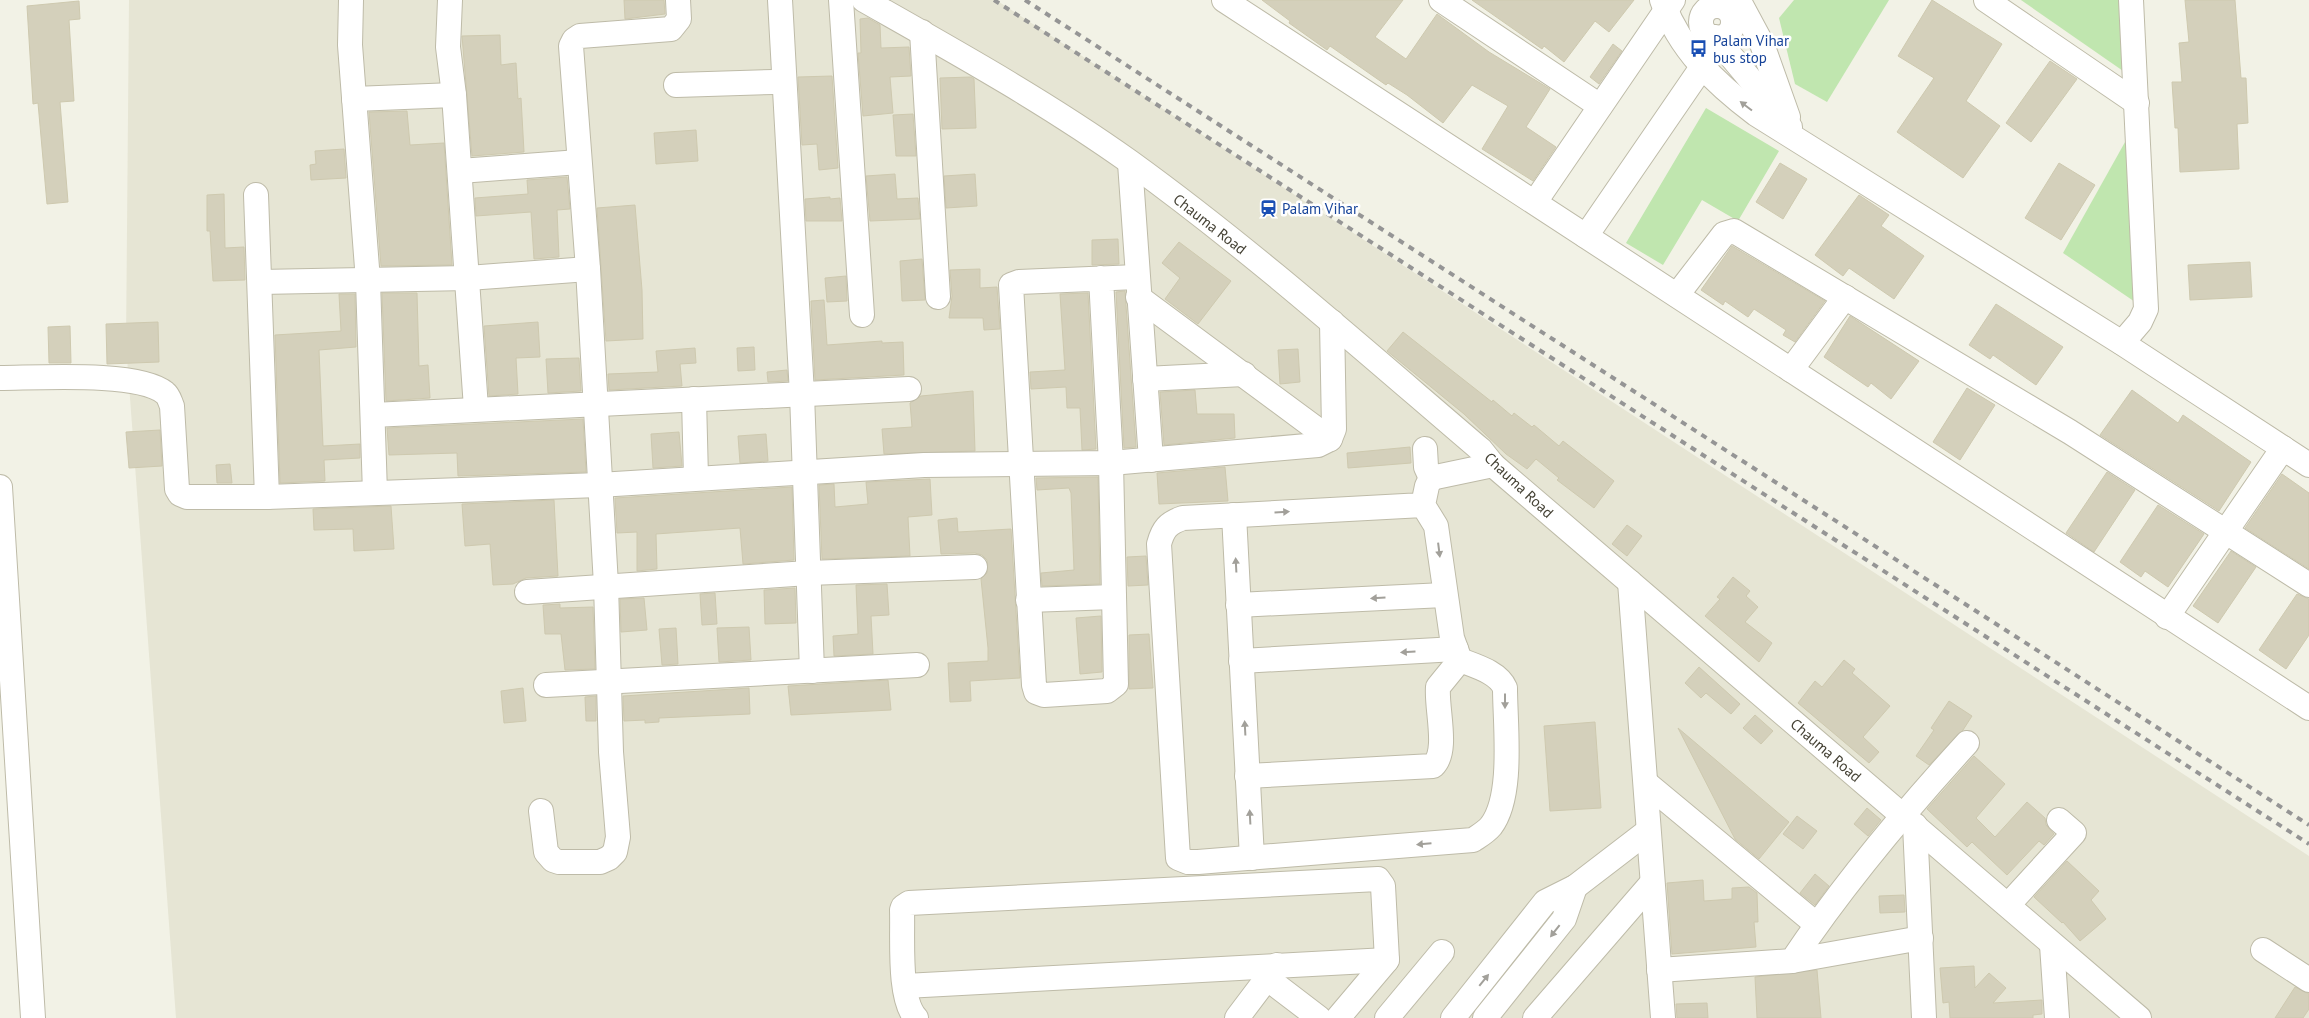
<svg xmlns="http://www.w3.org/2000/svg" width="2309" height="1018" viewBox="0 0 2309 1018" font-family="'PT Sans',sans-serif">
  <rect width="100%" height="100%" fill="#f2f2e6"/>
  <path fill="#e6e5d4" d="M129,0h867l1313,856v162h-2133l-50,-674z"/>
  <g fill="#c0e6af">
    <path d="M1794,0h95l-62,102 -32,-18 -16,-66z"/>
    <path d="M2021,0h101l4,73z"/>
    <path d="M1706,108l73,43 -41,70 -36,-21 -39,65 -37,-22z"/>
    <path d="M2134,126l10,182 -81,-55z"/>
  </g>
  <g fill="#d4d0bb" stroke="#cec9af">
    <path d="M624,0h40l1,14 -40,5z"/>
    <path d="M1262,0h141l-28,37 31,22 31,-45 52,38 61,37 -24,38 30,20 -23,34 -51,-32 26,-43 -36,-21 -29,38 -36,-28 -19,-12 -2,2 -56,-39 -3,4 -38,-27 1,-2z"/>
    <path d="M1472,0h162l-25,32 -14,-11 -31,41 -20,-16 -2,3z"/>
    <path d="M1932,0l70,44 -36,57 34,25 -37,52 -66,-46 37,-54 -36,-22z"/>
    <path d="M2185,0h50l6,78h5l2,45 -11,1 2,45 -59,3 -2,-44h-3l-3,-46h10l-3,-39 10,-1z"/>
    <path d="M79,1l1,18 -11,1 5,81 -14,1 8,100 -21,2 -9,-101 -5,1 -6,-98z"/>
    <path d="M868,18l12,7 1,23 28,-1 2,29 -21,1 3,36 -30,3 -5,-63h3l-1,-34z"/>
    <path d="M500,35l1,30 15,-2 2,36 3,-1 3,54 -52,4 -10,-120z"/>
    <path d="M1613,44l9,7 -23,33 -9,-7z"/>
    <path d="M2050,61l27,18 -46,63 -25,-19z"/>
    <path d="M832,76l6,92 -19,2 -2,-26 -15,1 -4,-68z"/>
    <path d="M971,77l3,2 2,49 -34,1 -2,-51z"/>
    <path d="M407,111l3,34 34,-2 8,122 -71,1 -12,-154z"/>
    <path d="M913,114l3,42h-20l-3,-41z"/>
    <path d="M696,130l2,31 -42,3 -2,-31z"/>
    <path d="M344,149l2,29 -35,2 -1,-15 6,-1 -1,-13z"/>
    <path d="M1780,163l27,16 -24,40 -27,-17z"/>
    <path d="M2059,163l36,22 -34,55 -36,-22z"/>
    <path d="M895,174l2,25 21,-1 2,21 -50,2 -4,-45z"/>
    <path d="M975,174l2,32 -31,2 -2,-32z"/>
    <path d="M567,177l3,32 -13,1 2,47 -25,2 -3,-47 -55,4 -1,-18 53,-4 -1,-14z"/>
    <path d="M224,194l1,54 19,-1 1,33 -32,1 -3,-50h-3v-36z"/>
    <path d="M1859,195l30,20 -8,11 43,30 -30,43 -45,-31 -6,8 -28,-21z"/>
    <path d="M830,197v2l10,-1 2,23h-36l-1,-22z"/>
    <path d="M635,205l7,85 1,49 -37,2 -9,-133z"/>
    <path d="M1118,239l1,25 -27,1v-25z"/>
    <path d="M1179,242l52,39 -33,43 -33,-25 15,-21 -18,-15z"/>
    <path d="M1732,246l93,55 -30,41 -12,-7 3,-5 -32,-21 -6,8 -23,-16 -2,4 -22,-15z"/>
    <path d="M922,259l3,41 -23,1 -2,-40z"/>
    <path d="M2250,262l2,35 -62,3 -2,-35z"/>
    <path d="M980,269v19l17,-1 3,42 -16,1 -1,-12h-34l3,-22 -2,-26z"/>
    <path d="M846,276l1,25 -20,1 -2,-24z"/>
    <path d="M1125,291l11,156 -12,1 -8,-156z"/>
    <path d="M382,293h35l2,73 9,-1 2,33 -44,3z"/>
    <path d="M1088,293l8,156 -14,1 -2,-42h-13l-1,-21 -35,2 -1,-17 35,-2 -5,-76z"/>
    <path d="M339,294h16l1,53 -37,3 4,96 37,-2v14l-36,2 1,21 -45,2 -5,-148 66,-4z"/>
    <path d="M824,300l3,45 55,-4v2l21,-1 1,33 -89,5 -4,-79z"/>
    <path d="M1996,304l67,43 -27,38 -43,-30 -3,4 -21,-14z"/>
    <path d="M1850,316l69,45 -28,38 -20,-16 -3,4 -44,-30z"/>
    <path d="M158,322l1,40 -52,2 -1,-40z"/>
    <path d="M538,322l2,35 -24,1 2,36 -29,2 -5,-70z"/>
    <path d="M70,326l1,37h-22l-1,-36z"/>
    <path d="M1403,332l89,70 1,-2 19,16 2,-3 18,14 2,-2 25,21 4,-5 51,40 -20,27 -37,-28 2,-2 -23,-19 -9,10 -21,-15 -42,-40 -77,-63z"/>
    <path d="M754,347l1,23 -17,1 -1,-23z"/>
    <path d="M695,348l1,15 -16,1 2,22 -73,4 -1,-16 50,-2 -2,-21z"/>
    <path d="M1298,349l2,33 -20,2 -2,-34z"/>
    <path d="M579,358l2,33 -33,2 -2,-34z"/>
    <path d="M787,370l1,11 -20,1 -1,-10z"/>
    <path d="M1967,388l28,17 -35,55 -27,-18z"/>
    <path d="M1195,390l2,24h37l1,24 -71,7 -4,-53z"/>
    <path d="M2132,390l46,33 5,-8 68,47 -32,49 -119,-76z"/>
    <path d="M973,391l2,60 -91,3 -2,-25 30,-2 -2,-24 11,-7z"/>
    <path d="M583,419l3,53 -128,4 -1,-23 -68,2 -2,-27z"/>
    <path d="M160,430l2,36 -33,2 -3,-36z"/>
    <path d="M679,432l3,34 -29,2 -2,-34z"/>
    <path d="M766,434l2,27 -28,2 -2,-27z"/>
    <path d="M1410,447l1,16 -63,5 -1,-15z"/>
    <path d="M230,464l2,19h-15l-1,-18z"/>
    <path d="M1225,467l3,34 -69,3 -2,-31z"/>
    <path d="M2107,472l28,18 -41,62 -28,-19z"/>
    <path d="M2282,474l27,19v76l-64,-41z"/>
    <path d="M1098,477l2,107 -58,2 -1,-13 33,-3 -3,-77 -2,-5 -32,2 -1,-12z"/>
    <path d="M930,479l2,36 -24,2 2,39 -88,3 -3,-74 15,-1 1,23 33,-3 -2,-22z"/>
    <path d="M792,487l2,73 -51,4 -3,-36 -84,6 1,35 -20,2v-39l-20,1 -2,-35z"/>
    <path d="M554,500l4,76 -32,2 -13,6 -20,1 -3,-41 -25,2 -3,-42z"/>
    <path d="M2158,505l46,29 -36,53 -23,-16 -4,6 -21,-15z"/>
    <path d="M391,506l3,43 -40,2 -1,-22 -39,1 -1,-21z"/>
    <path d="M957,518l1,14 53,-3 9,149 -50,3 1,20 -21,1 -2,-39 40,-2v-13l-7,-69 6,-6v-13l-5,-5 -7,-2 -34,1 -3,-34z"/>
    <path d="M1627,525l15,11 -15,20 -15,-12z"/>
    <path d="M2231,551l25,16 -38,56 -25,-17z"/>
    <path d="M1146,556l2,29 -20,1 -1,-29z"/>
    <path d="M1733,577l17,14 -4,5 12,11 -13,15 27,21 -13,19 -54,-46 15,-17 -3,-2z"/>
    <path d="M887,584l2,31 -18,1 2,38 -39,2 -1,-20 25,-2 -2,-49z"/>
    <path d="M795,588l1,35 -31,1 -1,-34z"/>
    <path d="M715,593l2,31 -15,1 -2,-31z"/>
    <path d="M2297,594l12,5v36l-23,34 -27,-19z"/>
    <path d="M644,598l3,32 -26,2 -1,-33z"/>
    <path d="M560,604v4l33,-1 2,62 -30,1 -4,-36h-16l-2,-29z"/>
    <path d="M1101,616l1,56 -22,2 -4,-56z"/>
    <path d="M749,627l2,33 -32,2 -2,-34z"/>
    <path d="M676,628l2,36 -16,1 -3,-36z"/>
    <path d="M1149,634l4,54 -24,1v-54z"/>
    <path d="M1844,660l11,9 -3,4 38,33 -27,31 16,15 -10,11 -71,-60 17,-22 7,6z"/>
    <path d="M1699,667l41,37 -9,10 -25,-21 -5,5 -16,-15z"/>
    <path d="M888,680l3,30 -100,5 -3,-29z"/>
    <path d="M523,688l3,33 -22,2 -3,-32z"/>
    <path d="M749,688l1,26 -91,4v4l-14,1v-3l-21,1 -1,-25z"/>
    <path d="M596,696v25h-10l-1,-24z"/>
    <path d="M1949,701l23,15 -9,14 -34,35 -13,-9 18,-26 -3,-2z"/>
    <path d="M1755,715l18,16 -12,13 -18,-16z"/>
    <path d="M1595,722l6,86 -51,3 -6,-85z"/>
    <path d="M1678,728l111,94 -30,37 -24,-20z"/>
    <path d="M1974,756l31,28 -29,34 19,19 32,-35 18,16 1,7 8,9 -10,11 -5,-4 -32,34 -35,-33 -5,5 -40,-38z"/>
    <path d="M1867,808l14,12 -13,16 -14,-12z"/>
    <path d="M1797,816l20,15 -14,18 -20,-15z"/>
    <path d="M2067,861l32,30 -8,9 15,19 -26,22 -17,-19 -1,1 -28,-26z"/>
    <path d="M1815,874l14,12 -14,19 -15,-12z"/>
    <path d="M1703,880l1,21 28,-2v-11l17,-1 8,6 1,29h-4l2,25 -84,7 -5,-71z"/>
    <path d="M1904,895l1,17 -25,1 -1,-17z"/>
    <path d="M1974,966l1,22 14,-15 17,15 -13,15 49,-3v14l-9,1v3h-83l-1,-16 -6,1 -3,-35z"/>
    <path d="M1817,970l4,48h-64l-2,-41z"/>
    <path d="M2295,987l14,7v15l-6,9h-28z"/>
    <path d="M1707,1003l1,15h-31l-1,-14z"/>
  </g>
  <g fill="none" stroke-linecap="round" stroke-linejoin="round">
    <defs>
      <g id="minor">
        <path d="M351,0l-1,45 18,236 7,212"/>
        <path d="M450,0l-2,47 6,48 22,313"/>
        <path d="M780,0l22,394 10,277"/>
        <path d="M841,0l21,315"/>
        <path d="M864,0c90,51 182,102 266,162 123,89 236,190 351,288l12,15 646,553"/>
        <path d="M1224,0l1085,708"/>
        <path d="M1441,0l159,106"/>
        <path d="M1662,0c17,49 54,84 94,114l366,229 187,122"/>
        <path d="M1986,0l151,103"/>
        <path d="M1740,3l22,41 26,73"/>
        <circle cx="1717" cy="22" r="16"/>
        <path d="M922,32l16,265"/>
        <path d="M1715,37l75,90"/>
        <path d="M676,85l98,-3"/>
        <path d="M354,99l100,-4"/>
        <path d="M1130,163l21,297"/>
        <path d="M460,171l119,-9"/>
        <path d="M256,195l11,302"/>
        <path d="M1535,202l138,-202"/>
        <path d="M1586,236l116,-169 8,-31"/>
        <path d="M1101,278l10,185 5,221 -9,7 -63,4 -8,-3 -2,-7 -23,-400 8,-3 118,-5"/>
        <path d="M260,282l208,-4 120,-9"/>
        <path d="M1677,295l47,-61 10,-3 336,201 239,153"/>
        <path d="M1138,297l192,142"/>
        <path d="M2122,343l18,-21 6,-13 -15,-309"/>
        <path d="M1791,370l54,-73"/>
        <path d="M0,378c36,0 139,-7 165,15 4,3 5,9 7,13l5,83 3,5 7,3h80l332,-12 325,-20 187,-2 207,-18 12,-6 4,-10 -2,-107"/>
        <path d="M1145,379l99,-5"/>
        <path d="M694,399l2,79"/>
        <path d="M373,415l536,-26"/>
        <path d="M1425,449l1,18 5,11"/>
        <path d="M1431,478l62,-13"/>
        <path d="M0,487l33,531"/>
        <path d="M1423,505l-240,13c-15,5 -20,11 -24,26l19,314 10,4h10l275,-22c6,-4 13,-8 18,-14 23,-30 14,-101 14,-138 -7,-16 -30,-22 -45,-28l-8,-22 -16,-112 -13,-21 4,-19 4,-8"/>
        <path d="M1234,515l18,343"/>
        <path d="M1630,582l33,436"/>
        <path d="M527,592l281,-19 167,-6"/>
        <path d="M1028,600l86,-3"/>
        <path d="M1238,605l206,-10"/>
        <path d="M2167,617l116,-169"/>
        <path d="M1241,661l215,-12"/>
        <path d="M546,685l371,-20"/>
        <path d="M1247,776l186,-10c16,-15 3,-57 5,-79l22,-27"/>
        <path d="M1646,783l170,141"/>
        <path d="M541,811l5,41 7,8 6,2h41l9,-4 6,-6 3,-15 -7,-85 -5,-167 -18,-316 -17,-223 3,-6 6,-4 91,-7 8,-10 -1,-19"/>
        <path d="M1915,825l9,193"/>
        <path d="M2008,905l66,-72 -15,-13"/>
        <path d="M2052,945l5,73"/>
        <path d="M2263,950l46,30"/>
        <path d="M1792,961l129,-23"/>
        <path d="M1659,970l133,-9c52,-78 112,-149 175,-218"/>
        <path d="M1268,979l51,39"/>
        <path d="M905,986l482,-26"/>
        <path d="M916,1018c-18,-19 -13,-80 -14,-108l1,-3 6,-4 469,-24 5,7 4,74 -49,58"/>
        <path d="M1237,1018l40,-53"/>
        <path d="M1387,1018l55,-66"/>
        <path d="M1453,1018l92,-116 30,-15 73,-56"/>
        <path d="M1485,1018l79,-99 11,-32"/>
        <path d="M1535,1018l116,-134"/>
      </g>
    </defs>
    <use href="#minor" stroke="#bebba8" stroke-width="26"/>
    <use href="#minor" stroke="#fff" stroke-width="24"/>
    <g stroke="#959595" stroke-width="4" stroke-dasharray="6 6" stroke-linecap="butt">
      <path d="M994,0l1315,844"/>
      <path d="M1025,0l1284,825"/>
    </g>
  </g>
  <defs><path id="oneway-solid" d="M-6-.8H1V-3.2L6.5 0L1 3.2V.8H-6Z" transform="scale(1.25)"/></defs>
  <g fill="#a2a09a">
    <use href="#oneway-solid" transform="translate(1746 106) rotate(-143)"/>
    <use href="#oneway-solid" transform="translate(1282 512) rotate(-3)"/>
    <use href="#oneway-solid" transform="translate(1439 550) rotate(83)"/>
    <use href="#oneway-solid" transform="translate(1236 565) rotate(-93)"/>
    <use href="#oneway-solid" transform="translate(1378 598) rotate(177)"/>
    <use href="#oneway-solid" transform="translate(1408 652) rotate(177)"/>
    <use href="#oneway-solid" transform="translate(1505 701) rotate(90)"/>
    <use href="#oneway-solid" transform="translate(1245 728) rotate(-93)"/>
    <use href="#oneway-solid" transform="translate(1250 817) rotate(-93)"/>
    <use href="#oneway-solid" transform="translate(1424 844) rotate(175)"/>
    <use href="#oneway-solid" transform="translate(1555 931) rotate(128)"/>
    <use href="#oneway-solid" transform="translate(1484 980) rotate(-51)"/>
  </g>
  <defs>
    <symbol id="bus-bare" viewBox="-9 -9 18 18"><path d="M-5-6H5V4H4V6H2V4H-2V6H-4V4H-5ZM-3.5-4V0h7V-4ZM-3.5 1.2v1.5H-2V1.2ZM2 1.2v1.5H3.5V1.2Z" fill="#1a4fb4" stroke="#fff" stroke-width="2.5" paint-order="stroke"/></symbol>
    <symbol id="station-bare" viewBox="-9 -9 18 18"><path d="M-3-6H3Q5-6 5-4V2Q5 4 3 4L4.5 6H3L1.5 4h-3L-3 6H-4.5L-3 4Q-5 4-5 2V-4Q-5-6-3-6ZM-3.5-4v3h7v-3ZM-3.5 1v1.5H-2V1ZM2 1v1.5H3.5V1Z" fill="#1a4fb4" stroke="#fff" stroke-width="2.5" paint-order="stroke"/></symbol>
  </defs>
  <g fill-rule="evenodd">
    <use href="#bus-bare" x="1686" y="36" width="25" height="25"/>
    <use href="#station-bare" x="1256" y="196" width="25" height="25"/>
  </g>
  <g text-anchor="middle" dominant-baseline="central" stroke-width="5" stroke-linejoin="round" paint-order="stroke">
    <g font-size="15" fill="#164399" stroke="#fff" text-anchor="start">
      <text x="1713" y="40">Palam Vihar<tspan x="1713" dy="17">bus stop</tspan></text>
      <text x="1282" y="208">Palam Vihar</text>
    </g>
    <g font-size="15" fill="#454235" stroke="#fff">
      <text transform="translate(1210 224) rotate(38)">Chauma Road</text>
      <text transform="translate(1519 485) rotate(43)">Chauma Road</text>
      <text transform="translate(1826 750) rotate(41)">Chauma Road</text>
    </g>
  </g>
</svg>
